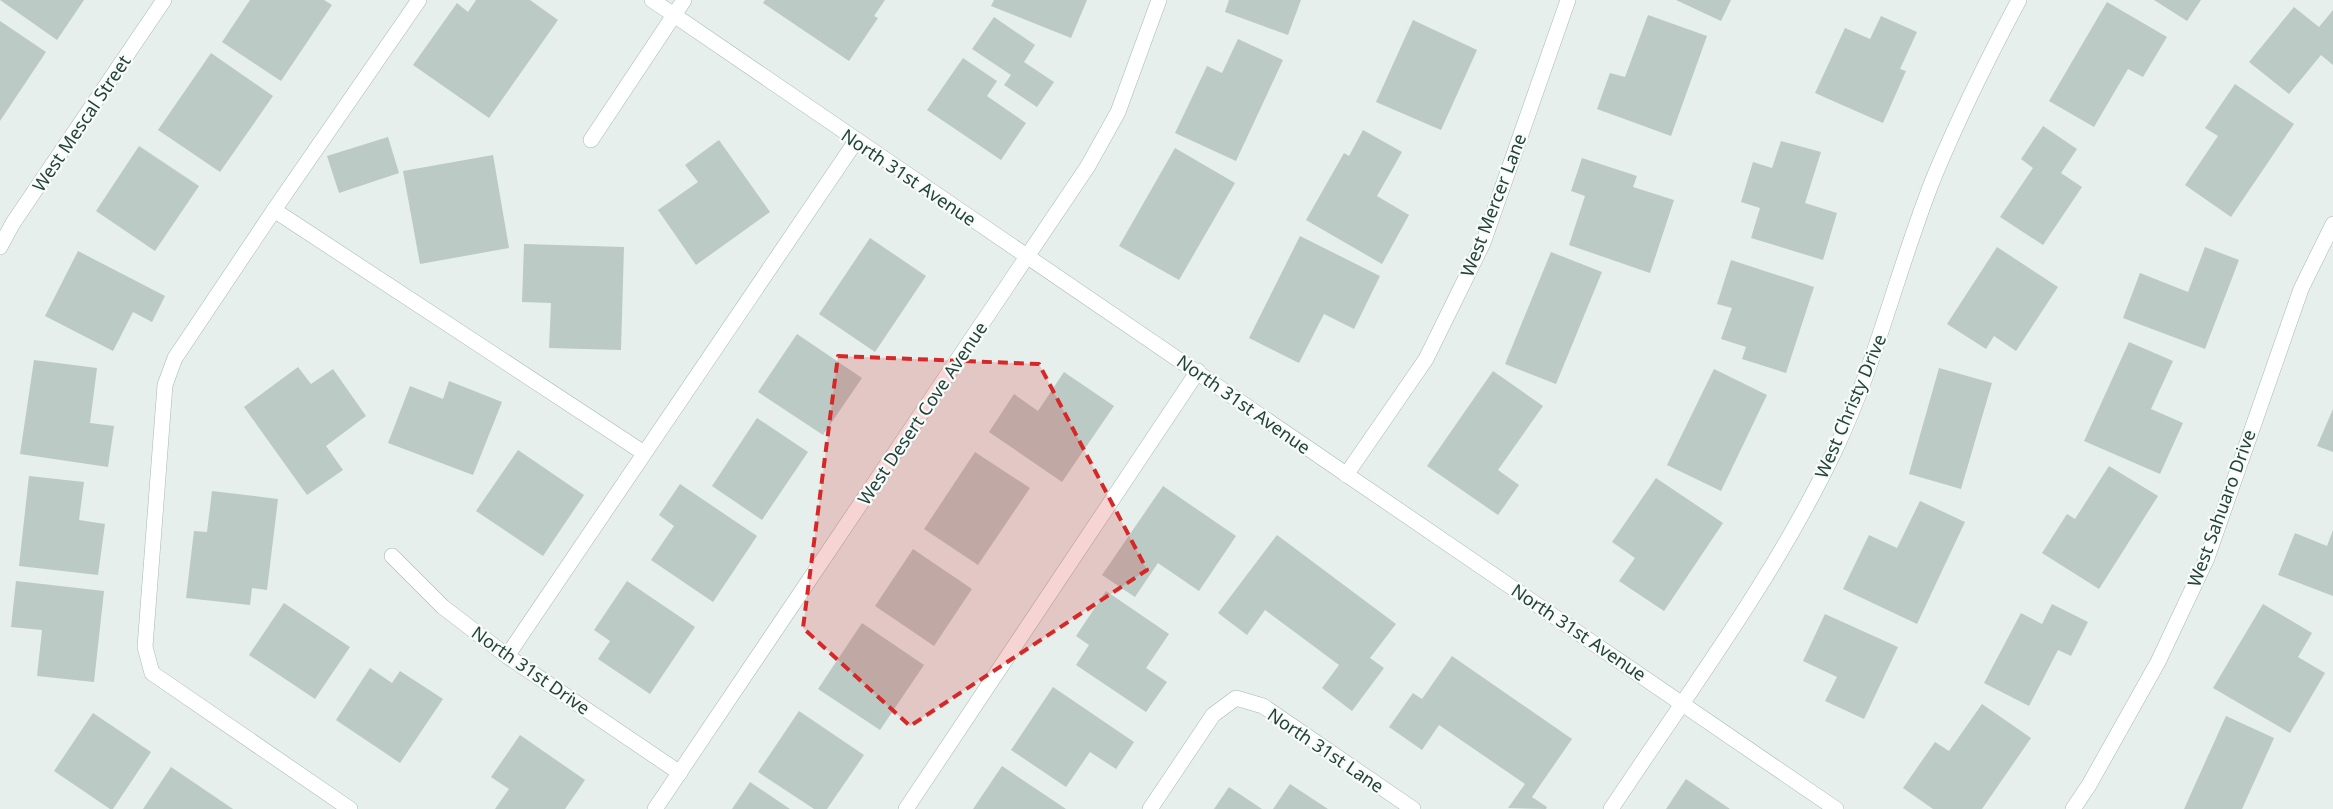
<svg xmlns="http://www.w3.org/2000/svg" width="2333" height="809" viewBox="0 0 2333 809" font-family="'Noto Sans',sans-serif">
  <rect width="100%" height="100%" fill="#e6efeb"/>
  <g fill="#bbcac4">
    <path d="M0,0h84l-27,40z"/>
    <path d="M250,0h74l8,5 -51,76 -59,-39z"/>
    <path d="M476,0h54l28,20 -69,98 -76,-53 44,-62 11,9z"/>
    <path d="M765,0h120l-11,16 4,2 -29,43 -86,-58z"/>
    <path d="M994,0h93l-16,38 -80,-32z"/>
    <path d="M1229,0h72l-13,35 -63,-23z"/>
    <path d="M1676,0h55l-10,21z"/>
    <path d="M2154,0h47l-14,21z"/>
    <path d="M2107,2l60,35 -24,40 -15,-8 -34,58 -45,-26z"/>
    <path d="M2294,7l25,20 14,-17v55l-12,-10 -32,39 -40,-32z"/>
    <path d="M1648,15l59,21 -36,100 -74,-27 13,-36 15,4z"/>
    <path d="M1881,16l36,16 -17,37 6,2 -23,52 -68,-30 30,-65 25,11z"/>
    <path d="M994,17l41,28 -11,17 30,20 -17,25 -33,-22 7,-10 -39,-26z"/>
    <path d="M1413,20l64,30 -36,80 -65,-28z"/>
    <path d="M0,21l46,31 -46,69z"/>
    <path d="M1238,39l45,21 -47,101 -61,-28 32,-67 15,7z"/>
    <path d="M211,53l62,43 -53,76 -62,-42z"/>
    <path d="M963,58l34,23 -10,15 39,27 -25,37 -74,-50z"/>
    <path d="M2235,84l59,40 -63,93 -46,-32 33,-49 -13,-8z"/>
    <path d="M2043,126l34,23 -16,24 21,14 -39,58 -43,-28 33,-49 -12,-9z"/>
    <path d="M1363,130l39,22 -25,44 32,19 -27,49 -76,-44 38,-67 5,3z"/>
    <path d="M388,137l11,36 -60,20 -12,-37z"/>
    <path d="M719,140l51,72 -74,53 -38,-55 40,-28 -13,-17z"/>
    <path d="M1781,141l40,11 -16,51 32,10 -14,47 -72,-22 9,-30 -19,-6 12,-40 19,6z"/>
    <path d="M139,146l60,40 -44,65 -59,-40z"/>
    <path d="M1175,148l60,35 -56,97 -60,-34z"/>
    <path d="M493,155l16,93 -89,16 -17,-93z"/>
    <path d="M1582,158l55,18 -4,11 41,13 -24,73 -81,-28 16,-49 -14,-5z"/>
    <path d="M1300,236l80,40 -26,53 -30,-15 -25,49 -50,-25z"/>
    <path d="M870,238l56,38 -51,76 -56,-38z"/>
    <path d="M524,244l100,3 -3,103 -72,-2 2,-45 -29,-1z"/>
    <path d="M1997,247l61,40 -42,64 -22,-15 -8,13 -39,-25z"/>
    <path d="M2205,247l34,13 -34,89 -82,-31 17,-45 48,19z"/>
    <path d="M78,251l87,45 -13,26 -19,-10 -20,39 -68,-35z"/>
    <path d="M1551,252l51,20 -46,112 -51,-20z"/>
    <path d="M1731,260l83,27 -28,86 -44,-14 4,-12 -25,-8 11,-31 -15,-4z"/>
    <path d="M797,334l65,44 -39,57 -65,-43z"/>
    <path d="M2129,342l44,19 -22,48 32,14 -23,51 -76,-33z"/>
    <path d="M34,360l63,8 -7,55 24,3 -6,41 -88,-13z"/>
    <path d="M298,367l13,17 22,-15 33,47 -40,30 17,24 -36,25 -63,-88z"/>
    <path d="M1939,368l53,15 -31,106 -52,-15z"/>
    <path d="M1714,369l53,26 -46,96 -54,-26z"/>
    <path d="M1493,371l50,35 -45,64 21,15 -21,30 -71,-49z"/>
    <path d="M1064,372l50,34 -52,76 -73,-50 25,-38 24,17z"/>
    <path d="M449,381l53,21 -29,73 -85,-32 22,-57 33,13z"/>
    <path d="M2333,409v43l-16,-6z"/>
    <path d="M757,418l51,34 -46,68 -50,-34z"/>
    <path d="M518,450l66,45 -41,61 -67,-45z"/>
    <path d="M975,452l55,36 -52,77 -54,-36z"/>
    <path d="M2109,466l49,30 -59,93 -57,-36 25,-39 8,5z"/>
    <path d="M29,476l55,6 -5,38 26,4 -7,51 -79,-9z"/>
    <path d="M1656,478l67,45 -59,88 -45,-30 16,-23 -23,-16z"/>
    <path d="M680,484l77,52 -44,66 -62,-42 23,-34 -15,-11z"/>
    <path d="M1163,486l73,50 -37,55 -41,-28 -23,34 -33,-22z"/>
    <path d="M212,491l66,8 -11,91 -15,-2 -2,17 -64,-7 8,-67 13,1z"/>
    <path d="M1920,501l45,21 -48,102 -74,-35 26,-54 28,13z"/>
    <path d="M2333,530v66l-55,-21 17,-42 32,13z"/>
    <path d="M1277,535l119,89 -26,34 14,10 -32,43 -30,-23 17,-23 -74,-55 -18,25 -29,-22z"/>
    <path d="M913,549l59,40 -38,57 -59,-40z"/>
    <path d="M16,581l88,10 -10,91 -57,-6 5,-46 -31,-3z"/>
    <path d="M627,581l68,46 -45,67 -52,-35 12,-18 -16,-11z"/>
    <path d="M1106,591l63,43 -23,34 21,14 -21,30 -70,-47 13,-20 -13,-9z"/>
    <path d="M284,603l66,44 -35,52 -66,-44z"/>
    <path d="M2052,604l36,18 -17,34 -13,-6 -29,56 -45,-23 37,-70 21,11z"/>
    <path d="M2263,604l49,29 -14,24 27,16 -35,60 -77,-45z"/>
    <path d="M1825,614l73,33 -34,72 -39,-18 12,-24 -34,-16z"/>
    <path d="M862,623l62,42 -44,65 -62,-41z"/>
    <path d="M1452,656l120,83 -40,58 15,10 -1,2 -38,-1 17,-24 -86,-59 -17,25 -33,-23 24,-34 9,6z"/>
    <path d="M370,668l22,15 8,-12 43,28 -43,64 -64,-43z"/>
    <path d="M1053,687l81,55 -18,27 -26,-17 -24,35 -55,-37z"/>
    <path d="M1982,704l49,34 -49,71h-49l-30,-21 32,-46 14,9z"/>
    <path d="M799,711l65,44 -37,54h-13l-56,-37z"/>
    <path d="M93,713l58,39 -38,57h-3l-56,-38z"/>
    <path d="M2226,716l48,22 -32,71h-58z"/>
    <path d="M520,735l65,45 -20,29h-70l14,-20 -18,-12z"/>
    <path d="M1002,766l64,43h-93z"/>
    <path d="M171,767l62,42h-90z"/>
    <path d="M1686,779l44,30h-64z"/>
    <path d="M750,782l40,27h-58z"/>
    <path d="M1290,784l38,25h-55z"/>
    <path d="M1229,787l33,22h-48z"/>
  </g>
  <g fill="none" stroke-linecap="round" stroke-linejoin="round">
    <defs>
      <g id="minor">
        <path d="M652,0l1184,809"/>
        <path d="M591,140l93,-140"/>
        <path d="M274,210l145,-210"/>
        <path d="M0,247l13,-24 151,-223"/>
        <path d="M1346,475l80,-116 57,-116 85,-243"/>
        <path d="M392,556l51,51 64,49 173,117"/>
        <path d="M507,656l349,-515"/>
        <path d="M350,809l-198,-136 -7,-26 20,-262 10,-27 99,-148 370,243"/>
        <path d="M655,809l433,-643 30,-54 41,-112"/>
        <path d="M906,809l292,-438"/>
        <path d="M1150,809l63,-94 23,-17 27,8 150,103"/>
        <path d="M1611,809c78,-118 164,-232 225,-361 41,-87 62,-181 98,-271 25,-60 54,-119 85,-177"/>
        <path d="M2073,809l16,-24 69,-123 49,-104 94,-269 32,-65"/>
      </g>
    </defs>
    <use href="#minor" stroke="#a8b8b2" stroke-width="16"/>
    <use href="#minor" stroke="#fff" stroke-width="15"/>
  </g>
  <path fill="#d62828" fill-opacity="0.2" stroke="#d62828" stroke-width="4" stroke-dasharray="10 6" stroke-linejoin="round" d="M838,356l201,8 108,206 -237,156 -107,-98z"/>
  <g text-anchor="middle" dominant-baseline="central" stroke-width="4.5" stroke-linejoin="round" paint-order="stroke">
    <g font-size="18" fill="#24423a" stroke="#f7fbf9">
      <text transform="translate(81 123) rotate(-56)">West Mescal Street</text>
      <text transform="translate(909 177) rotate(34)">North 31st Avenue</text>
      <text transform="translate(1493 205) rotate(-69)">West Mercer Lane</text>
      <text transform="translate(1244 404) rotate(35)">North 31st Avenue</text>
      <text transform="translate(1850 406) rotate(-67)">West Christy Drive</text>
      <text transform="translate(922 413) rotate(-56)">West Desert Cove Avenue</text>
      <text transform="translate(2221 508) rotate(-70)">West Sahuaro Drive</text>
      <text transform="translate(1579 632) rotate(34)">North 31st Avenue</text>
      <text transform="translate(531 670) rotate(35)">North 31st Drive</text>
      <text transform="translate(1326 750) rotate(34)">North 31st Lane</text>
    </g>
  </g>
</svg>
